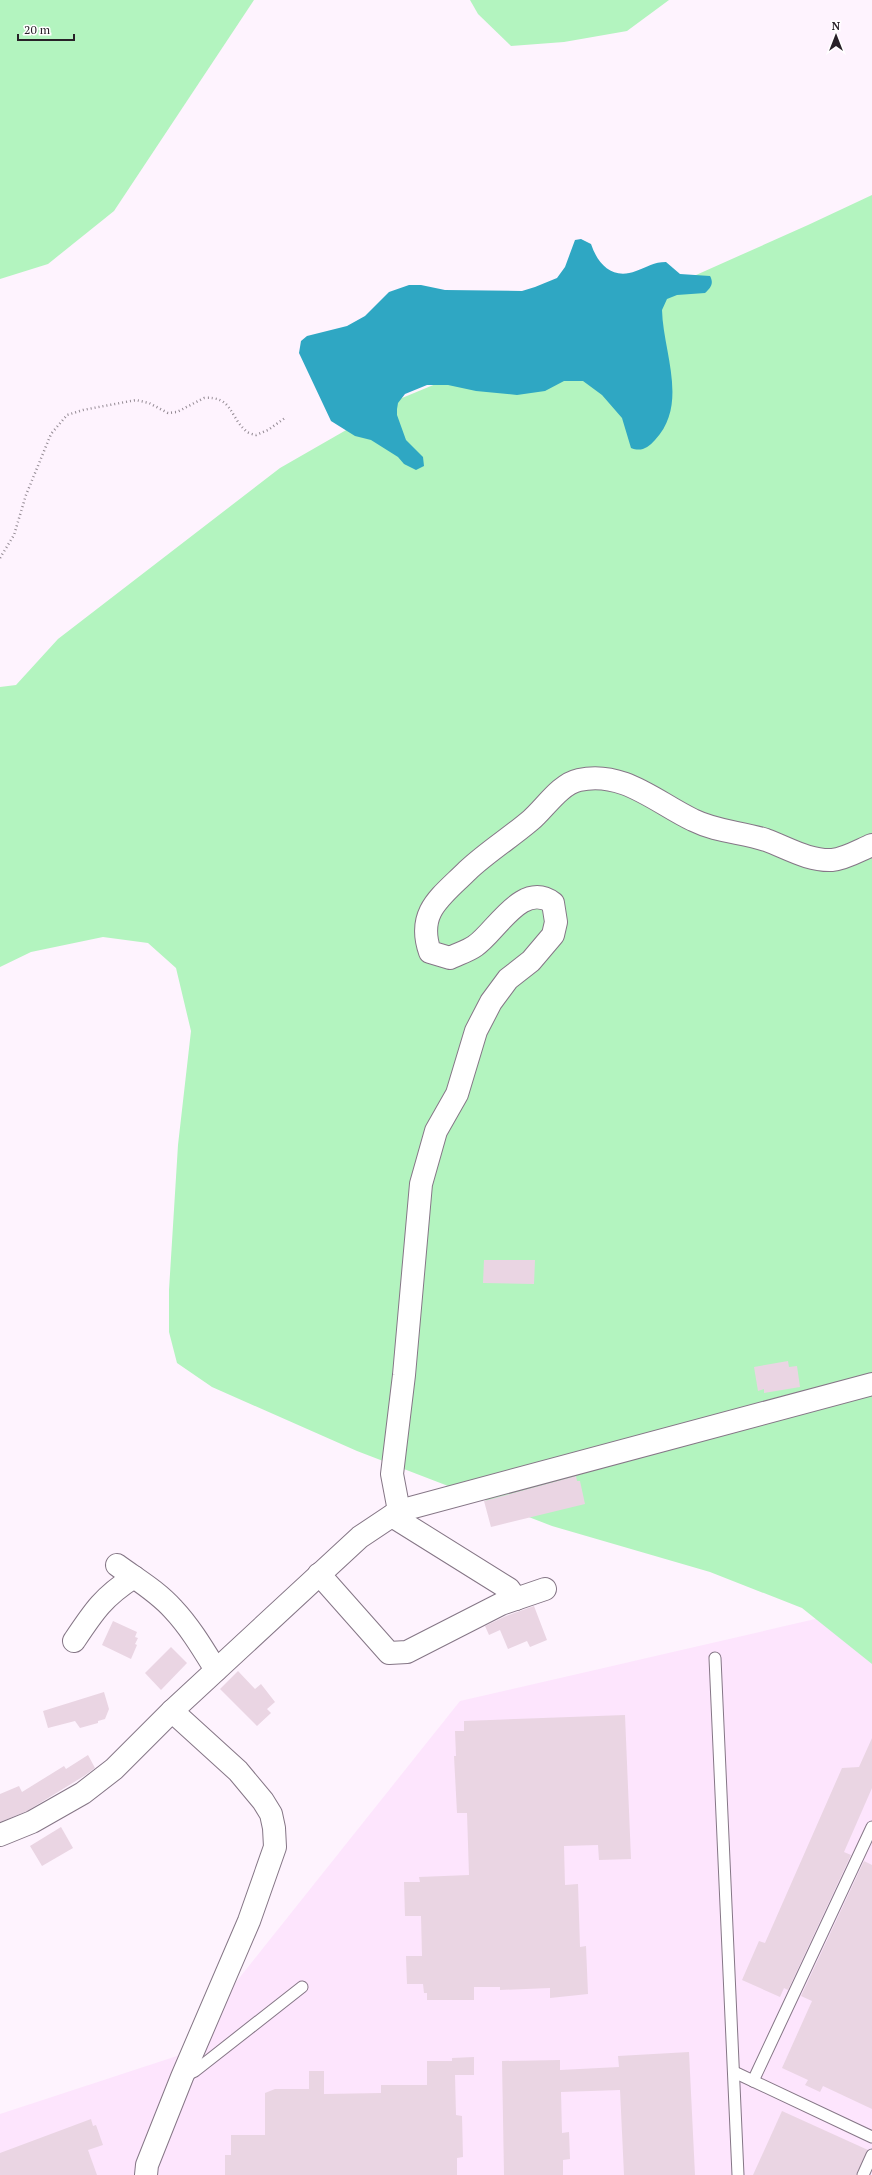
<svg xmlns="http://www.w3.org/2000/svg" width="872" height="2175" viewBox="0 0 872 2175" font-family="'PT Serif',serif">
  <rect width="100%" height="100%" fill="#fef3fe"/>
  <path fill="#fde5fd" d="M872,1606v569h-872v-61l177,-58 283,-355z"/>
  <g fill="#b3f4bf">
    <path d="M0,0h254l-140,211 -66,53 -48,15z"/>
    <path d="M470,0h199l-42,31 -63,11 -53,4 -33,-32z"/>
    <path d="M872,195v1469l-70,-56 -92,-36 -158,-46 -195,-75 -145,-64 -35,-24 -8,-31v-42l9,-145 13,-114 -15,-63 -28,-25 -45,-6 -72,15 -31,15v-280l16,-2 42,-46 222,-171 122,-70 256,-106 150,-67z"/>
  </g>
  <path fill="#2fa7c3" d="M581,239l10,5c7,21 22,36 45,27 11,-4 18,-9 30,-9l14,12 30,2c4,7 1,12 -5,17l-28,2 -10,4 -5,11c1,42 27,94 -7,130 -7,8 -14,12 -24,8l-9,-30 -20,-23 -19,-14h-19l-19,10 -28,4 -41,-4 -28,-6h-21l-22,9 -7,9 -1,6v6l9,25 17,17 1,9 -8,4 -12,-6 -6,-7 -27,-17 -16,-4 -24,-15 -32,-68 2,-12 6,-5 40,-10 18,-10 24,-24 20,-7h12l24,5 77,1 13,-4 22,-9 8,-11 10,-27z"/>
  <g fill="#ead5e3">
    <path d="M484,1260h51l-1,24 -51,-1z"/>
    <path d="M788,1361l1,6 8,-1 3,21 -36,6v-4l-6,2 -4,-24z"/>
    <path d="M576,1476l1,5h3l5,23 -94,23 -7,-26z"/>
    <path d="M534,1606l13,34 -17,7 -3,-6 -19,8 -8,-19 -11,5 -4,-9 21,-10z"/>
    <path d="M113,1621l24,11 -2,5 3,1 -3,6 2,1 -6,14 -29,-14z"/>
    <path d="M171,1647l16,16 -26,27 -16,-17z"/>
    <path d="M238,1671l17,18 6,-5 14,18 -8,7 4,4 -14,13 -37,-37z"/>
    <path d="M104,1692l5,17 -4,10 -7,2v2l-18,5 -5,-7 -27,7 -5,-17z"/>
    <path d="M625,1715l6,144 -32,1 -1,-15 -34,1 1,39 13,-1 2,63 6,-1 2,48 -38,4v-10l-50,2v-3h-26v13h-47v-7h-3l-1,-9h-16l-1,-28h16l-1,-40h-16l-1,-34h16l-1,-5 50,-2 -2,-62h-10l-3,-57h2l-1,-25h9v-10z"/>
    <path d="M872,1738v50l-28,64 7,3 -63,135 -4,-2 -4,9 -38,-17 17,-39 6,2 77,-175 17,-1z"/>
    <path d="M88,1755l7,13 -11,8 -57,35 -27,11v-28l19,-8 3,6 42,-26 2,3z"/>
    <path d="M61,1827l12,21 -31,18 -12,-20z"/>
    <path d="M864,1861l8,4v244l-49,-23 -3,6 -15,-7 3,-5 -26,-12 30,-67 -11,-5z"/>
    <path d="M689,2052l6,123h-71l-4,-85 -59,2 1,41 7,-1 1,27 -7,1v15h-59l-2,-114 58,-1v10l59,-3 -1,-11z"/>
    <path d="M474,2057v18h-19l1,40 6,1 1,41 -6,1v17h-232v-20h6v-20h34v-42l10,-4h34v-18h15v23l57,-1v-8h46v-24h25v-3z"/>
    <path d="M782,2111l86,39 -12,25h-103z"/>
    <path d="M91,2119l2,7 3,-1 7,20 -15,5 9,25h-97v-22z"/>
  </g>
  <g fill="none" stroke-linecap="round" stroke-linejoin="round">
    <defs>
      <g id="service">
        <path d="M715,1658l23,517"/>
        <path d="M734,2072l138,65"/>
        <path d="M184,2076l11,-5 107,-84"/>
        <path d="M753,2081l119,-254"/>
        <path d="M863,2175l9,-20"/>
      </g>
      <g id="minor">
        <path d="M399,1511l-7,-37 12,-99 17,-191 15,-53 21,-37 19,-63 15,-29 17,-23 23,-18 22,-26 3,-13 -3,-19c-31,-23 -57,29 -78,43 -7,5 -17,8 -25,12l-20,-6c-14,-40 11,-55 37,-81 20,-19 43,-33 64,-51 14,-12 29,-36 48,-40 44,-10 78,23 114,40 24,12 49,12 73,20 22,8 42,21 66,20 13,-1 28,-10 40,-15"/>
        <path d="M392,1516l117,73 7,10"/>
        <path d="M117,1565c19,14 40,26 56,44 17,18 30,40 43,61"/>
        <path d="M319,1574l70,79 18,-1 94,-48 44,-15"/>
        <path d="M74,1641c20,-30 29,-44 60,-64"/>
      </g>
      <g id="tertiary">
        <path d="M0,1835l32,-13 51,-29 31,-24 58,-58 188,-174 39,-26 473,-127"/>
        <path d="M146,2175l1,-10 35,-88 67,-156 26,-74 -1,-19 -3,-14 -8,-13 -25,-30 -66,-60"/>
      </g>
    </defs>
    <use href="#service" stroke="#857686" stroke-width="13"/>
    <use href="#minor" stroke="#857686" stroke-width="24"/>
    <use href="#tertiary" stroke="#857686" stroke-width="24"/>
    <path stroke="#938a93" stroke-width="2.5" stroke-dasharray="1 3" stroke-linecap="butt" d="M0,558l14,-23 12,-40 25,-61 16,-19 16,-5 53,-10 13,3 19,10 9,-1 27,-14c28,-2 25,17 41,32 2,3 7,4 11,5l12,-5 17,-12"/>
    <use href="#service" stroke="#fff" stroke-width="11"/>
    <use href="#minor" stroke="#fff" stroke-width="22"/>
    <use href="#tertiary" stroke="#fff" stroke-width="22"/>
  </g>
  <g transform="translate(836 36)" stroke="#ffffff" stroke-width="3" paint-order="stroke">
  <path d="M0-3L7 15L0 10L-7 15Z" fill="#282128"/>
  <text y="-6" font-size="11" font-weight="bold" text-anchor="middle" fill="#282128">N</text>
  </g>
  <path d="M18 34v6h56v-6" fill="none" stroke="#282128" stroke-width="2"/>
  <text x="24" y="34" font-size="12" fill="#282128" stroke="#ffffff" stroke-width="3" paint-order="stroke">20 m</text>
</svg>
